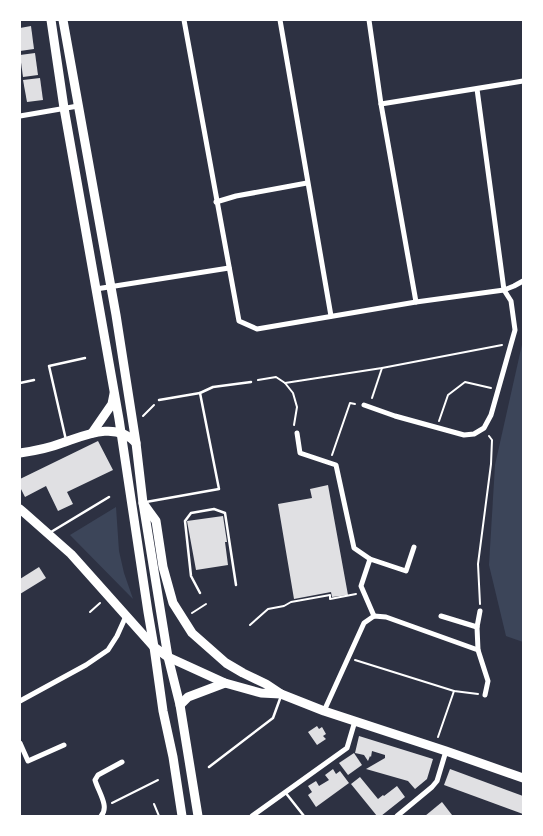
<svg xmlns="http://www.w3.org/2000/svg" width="543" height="836" viewBox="0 0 543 836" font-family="Barlow,sans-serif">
  <rect width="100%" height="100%" fill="#2d3142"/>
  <g fill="#3c4559">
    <path d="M523,340v302l-17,-6 -17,-71 6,-100z"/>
    <path d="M116,507l3,44 5,22 9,26 -63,-64z"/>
  </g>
  <g fill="#e0e0e3">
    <path d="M31,26l3,23 -14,2v-23z"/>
    <path d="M35,53l3,22 -15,2 -3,-22z"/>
    <path d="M40,78l3,22 -16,2 -4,-22z"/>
    <path d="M98,441l15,29 -46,22 6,12 -15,7 -12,-25 -21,11 -5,-10v-8z"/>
    <path d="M328,485l20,110 -16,2 -1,-5 -37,7 -16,-95 34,-6 -2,-9z"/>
    <path d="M223,516l4,26h-2l3,23 -32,5 -9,-49z"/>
    <path d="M39,567l7,11 -26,16v-15z"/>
    <path d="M317,726l2,3 3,-2 4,7 -3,2 3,3 -9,6 -9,-13z"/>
    <path d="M359,736l74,23 -6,20 -12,10 -7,-8 -42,-12 19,-11v-3l-13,-4 -1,6 -1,-1 -2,5 -4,-6 -9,-2z"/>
    <path d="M354,753l8,12 -14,10 -9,-12z"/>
    <path d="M333,769l3,5 4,-3 9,12 -33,24 -8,-12 4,-3 -4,-6 8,-5 3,5 10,-6 -4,-5z"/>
    <path d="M450,769l73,27v18l-79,-29z"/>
    <path d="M360,777l18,22 5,-4 1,1 13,-10 8,11 -24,19h-4l-26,-32z"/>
    <path d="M442,802l10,13 -27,1z"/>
  </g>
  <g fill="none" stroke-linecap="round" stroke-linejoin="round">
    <g stroke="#fff" stroke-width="2">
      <path d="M258,380l18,-3 9,6 97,-15 120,-23"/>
      <path d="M285,383l8,10 4,14 -3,18"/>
      <path d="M372,398l10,-30"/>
      <path d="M143,416l11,-11"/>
      <path d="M439,421l9,-26 17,-13 26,6"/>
      <path d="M332,455l18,-52 5,1"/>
      <path d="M480,604l-2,-40 13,-100 1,-24 -3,-4"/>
      <path d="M90,612l10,-9"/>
      <path d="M192,613l14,-9"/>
      <path d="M250,625l18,-16 16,-3 7,-4 39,-7v4l26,-5"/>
      <path d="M355,660l99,31 24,3"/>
      <path d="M438,737l16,-46"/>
      <path d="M112,803l46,-23"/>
      <path d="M154,804l5,12"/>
    </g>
    <g stroke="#fff" stroke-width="2.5">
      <path d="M20,383l14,-3"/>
      <path d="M159,400l41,-7"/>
      <path d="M66,440l-17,-74 36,-8"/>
      <path d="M146,502l73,-13 -19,-96 13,-6 38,-5"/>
      <path d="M51,532l58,-35"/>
      <path d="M200,593l-9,-17 -6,-55 6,-8 23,-4 11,4 11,72"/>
      <path d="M209,767l64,-49 8,-22"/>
      <path d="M285,792l19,24"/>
    </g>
    <g stroke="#fff" stroke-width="5">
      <path d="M184,20l55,301 18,8 159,-27 88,-12 10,-4 9,-5"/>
      <path d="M280,20l51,296"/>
      <path d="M369,20l12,84 35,198"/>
      <path d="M381,104l142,-23"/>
      <path d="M20,116l58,-10"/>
      <path d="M216,202l20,-6 71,-13"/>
      <path d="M96,289l133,-21"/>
      <path d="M364,405l31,11 69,19 10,-1 10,-6 7,-13 24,-85 -4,-29 -7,-11 -27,-201"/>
      <path d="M297,433l3,20 36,12 18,83 16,11"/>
      <path d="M374,616l-13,-30 9,-27 36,12 8,-24"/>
      <path d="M441,616l36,11"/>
      <path d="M478,650l-1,-23 3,-16"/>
      <path d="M20,701l66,-36 22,-15 9,-14 9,-20"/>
      <path d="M324,711l40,-88 10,-7 12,1 92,33 10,31 -3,14"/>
      <path d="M20,743l8,18 36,-16"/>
      <path d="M101,816c9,-9 -3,-25 -6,-36l3,-5 24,-13"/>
      <path d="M252,816l95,-68 8,-27"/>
      <path d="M397,816l35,-29 5,-6 9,-30"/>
    </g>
    <g stroke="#fff" stroke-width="9">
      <path d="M92,433l20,-29 2,-10"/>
      <path d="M20,453c14,-2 29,-5 42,-10 24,-8 54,-22 74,0"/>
      <path d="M143,503l13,18 7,46 10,36 19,30 34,30 17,10 23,11 15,10"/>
      <path d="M20,509l51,45 83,93 14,10 57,26 36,10 20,1 43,17 122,40 77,27"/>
      <path d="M180,705l8,-8 37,-14"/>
    </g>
    <g stroke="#fff" stroke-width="9">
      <path d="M51,20l13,88 55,311 29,193 6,35 9,64 10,46 9,59"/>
      <path d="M63,20l53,295 20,128 7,60 25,154 12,48 18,111"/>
    </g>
  </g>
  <rect width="543" height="836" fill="none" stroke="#ffffff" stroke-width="42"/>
</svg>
